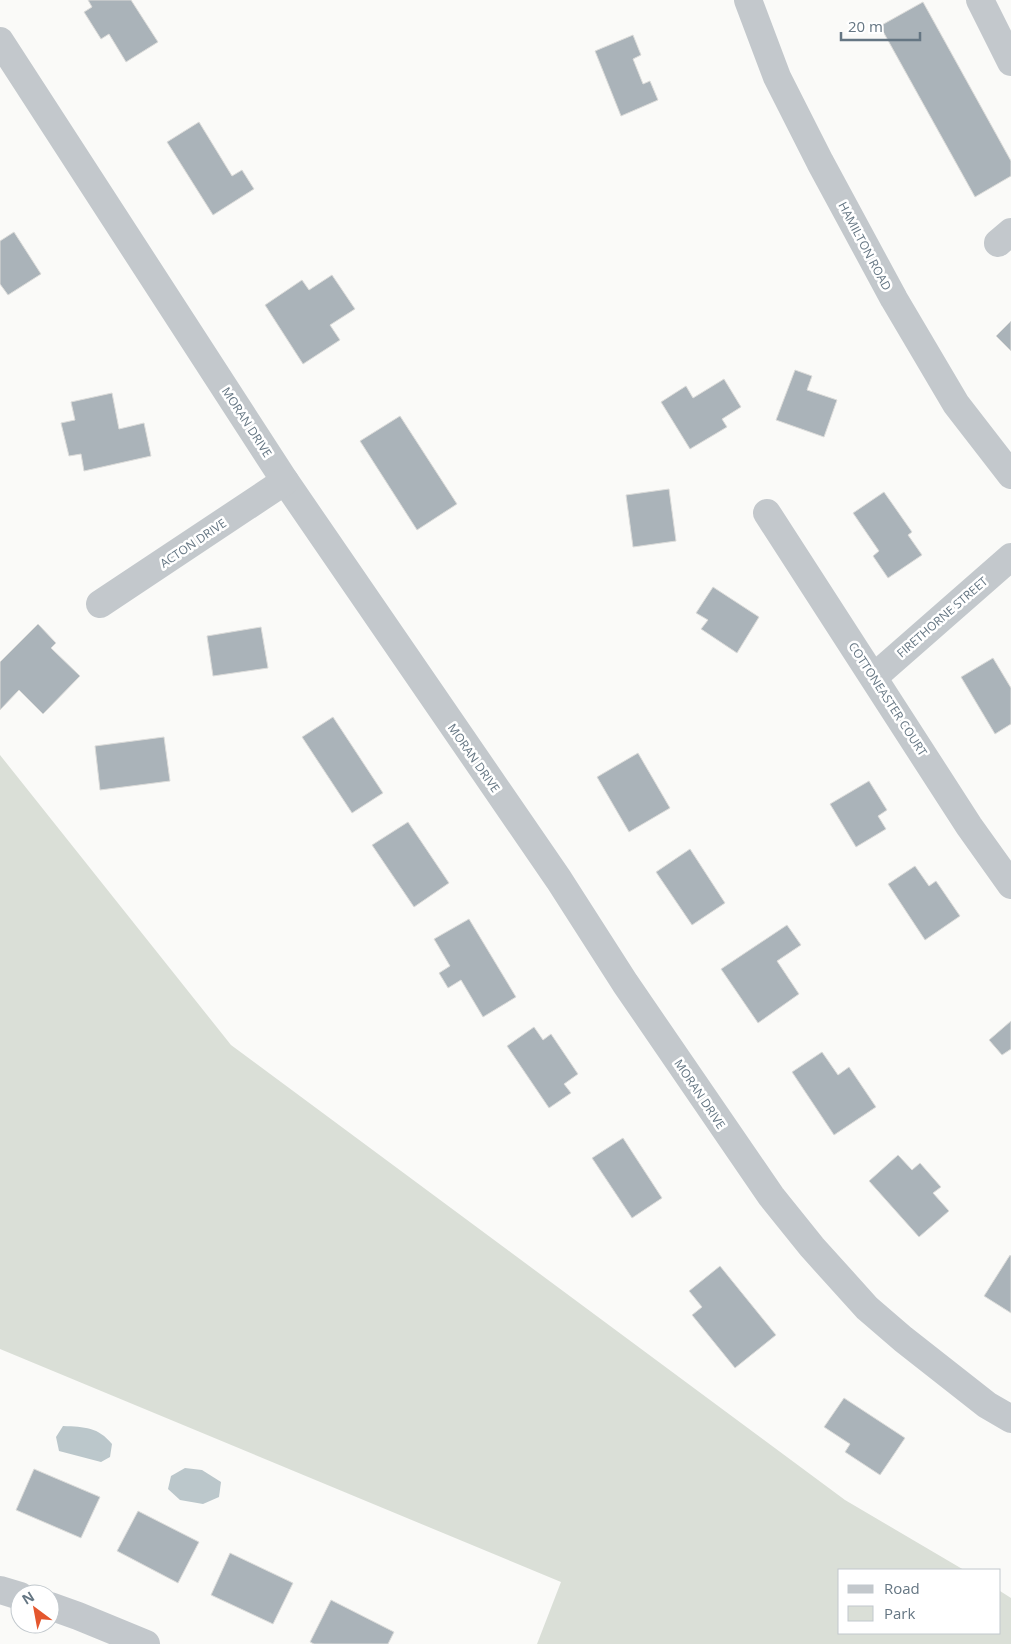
<svg xmlns="http://www.w3.org/2000/svg" width="1011" height="1644" viewBox="0 0 1011 1644" font-family="'Open Sans',sans-serif">
  <rect width="100%" height="100%" fill="#fafaf8"/>
  <path fill="#dadfd7" d="M0,755l231,290 614,455 119,70h-124v63h160v-42l11,7v46h-474l24,-62 -561,-233z"/>
  <g fill="#bbc7cb">
    <path d="M63,1426c22,1 35,1 49,18l-2,13 -9,5 -42,-11 -3,-14z"/>
    <path d="M185,1468l17,2 19,12 -2,15 -16,7 -23,-4 -12,-11 3,-13z"/>
  </g>
  <g fill="#aab3b9" stroke="#dcdcda">
    <path d="M88,0h43l27,42 -32,20 -17,-28 -8,5 -17,-27 8,-5z"/>
    <path d="M923,2l88,159v15l-36,21 -95,-171z"/>
    <path d="M633,35l8,20 -8,4 10,25 7,-3 8,19 -37,16 -26,-65z"/>
    <path d="M199,122l33,54 10,-6 12,19 -41,26 -46,-73z"/>
    <path d="M14,232l27,42 -33,21 -8,-11v-43z"/>
    <path d="M332,275l23,34 -25,16 10,15 -37,24 -38,-59 37,-25 7,10z"/>
    <path d="M1011,321v30l-15,-15z"/>
    <path d="M795,370l17,6 -5,14 30,10 -13,37 -48,-17z"/>
    <path d="M724,379l17,28 -19,12 5,8 -37,22 -29,-47 25,-16 7,12z"/>
    <path d="M112,393l7,36 25,-6 7,33 -67,15 -3,-17 -12,2 -8,-33 14,-3 -4,-18z"/>
    <path d="M400,416l57,88 -40,26 -57,-89z"/>
    <path d="M669,489l7,52 -43,6 -7,-52z"/>
    <path d="M884,492l28,40 -4,3 14,20 -34,23 -15,-22 6,-5 -26,-38z"/>
    <path d="M713,587l46,30 -22,36 -36,-24 7,-9 -12,-7z"/>
    <path d="M38,624l18,19 -5,5 29,28 -37,38 -24,-24 -19,20v-48z"/>
    <path d="M261,627l7,41 -55,8 -6,-40z"/>
    <path d="M993,658l18,30v36l-16,10 -34,-57z"/>
    <path d="M333,717l50,76 -31,20 -50,-76z"/>
    <path d="M164,737l6,44 -70,9 -5,-44z"/>
    <path d="M638,753l32,55 -41,24 -32,-55z"/>
    <path d="M869,781l18,29 -9,6 8,13 -30,18 -26,-43z"/>
    <path d="M408,822l41,61 -35,24 -42,-62z"/>
    <path d="M690,849l35,54 -33,22 -36,-53z"/>
    <path d="M915,866l14,20 7,-5 24,35 -35,24 -37,-56z"/>
    <path d="M469,919l47,78 -33,20 -22,-37 -13,8 -9,-15 11,-7 -16,-27z"/>
    <path d="M787,925l14,20 -24,16 22,33 -41,29 -37,-54z"/>
    <path d="M1011,1021v28l-9,6 -13,-15z"/>
    <path d="M534,1027l9,13 8,-6 27,40 -14,10 7,9 -22,15 -42,-62z"/>
    <path d="M822,1052l16,23 11,-8 27,40 -42,28 -42,-63z"/>
    <path d="M623,1138l39,60 -30,20 -40,-60z"/>
    <path d="M898,1155l14,15 8,-7 21,24 -8,6 16,18 -30,26 -50,-56z"/>
    <path d="M1010,1255l1,1v57l-27,-17z"/>
    <path d="M720,1266l56,69 -41,33 -43,-53 10,-8 -13,-16z"/>
    <path d="M844,1398l61,40 -25,37 -35,-23 5,-8 -26,-17z"/>
    <path d="M34,1469l66,28 -19,41 -65,-28z"/>
    <path d="M138,1511l61,31 -21,41 -61,-32z"/>
    <path d="M230,1553l63,30 -20,41 -62,-29z"/>
    <path d="M331,1600l63,32 -6,12h-74l-4,-2z"/>
  </g>
  <g fill="none" stroke-linecap="round" stroke-linejoin="round">
    <g stroke="#c3c8cc" stroke-width="28">
      <path d="M748,0l29,77 43,85 74,137 62,105 55,71"/>
      <path d="M980,0l31,62"/>
      <path d="M0,41l285,440 274,399 66,103 146,213 41,51 55,61 36,31 84,66 24,14"/>
      <path d="M998,243l13,-11"/>
      <path d="M767,513l202,313 42,59"/>
      <path d="M100,604l185,-123"/>
      <path d="M874,677l137,-120"/>
      <path d="M0,1590l20,6"/>
      <path d="M50,1606l28,10 68,28"/>
    </g>
  </g>
  <g text-anchor="middle" dominant-baseline="central" stroke-width="5" stroke-linejoin="round" paint-order="stroke">
    <g font-size="12" fill="#657683" stroke="#fff">
      <text transform="translate(865 246) rotate(62)">HAMILTON ROAD</text>
      <text transform="translate(247 422) rotate(57)">MORAN DRIVE</text>
      <text transform="translate(193 543) rotate(-34)">ACTON DRIVE</text>
      <text transform="translate(942 617) rotate(-41)">FIRETHORNE STREET</text>
      <text transform="translate(888 699) rotate(57)">COTTONEASTER COURT</text>
      <text transform="translate(474 758) rotate(55)">MORAN DRIVE</text>
      <text transform="translate(700 1094) rotate(56)">MORAN DRIVE</text>
    </g>
  </g>
  <rect x="838" y="1569" width="162" height="65" fill="#ffffff" stroke="#c1c8cd"/>
  <rect x="848" y="1585" width="25" height="8" fill="#c3c8cc" stroke="#c1c8cd"/>
  <text x="884" y="1594" font-size="15" fill="#657683">Road</text>
  <rect x="848" y="1606" width="25" height="15" fill="#dadfd7" stroke="#c1c8cd"/>
  <text x="884" y="1619" font-size="15" fill="#657683">Park</text>
  <g transform="translate(35 1609) rotate(328)"><circle r="24" fill="#ffffff" stroke="#c1c8cd"/>
  <path d="M0-4L9 19L0 12L-9 19Z" fill="#e4572e"/>
  <text y="-8" font-size="14" font-weight="bold" text-anchor="middle" fill="#657683">N</text>
  </g>
  <path d="M841 32v8h79v-8" fill="none" stroke="#657683" stroke-width="2.5"/>
  <text x="848" y="32" font-size="15" fill="#657683" stroke="#ffffff" stroke-width="4" paint-order="stroke">20 m</text>
</svg>
